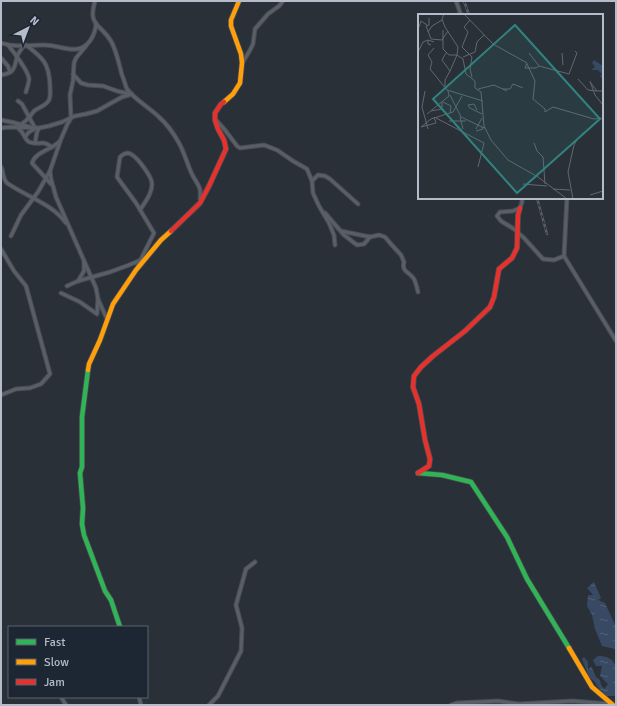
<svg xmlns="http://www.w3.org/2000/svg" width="617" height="706" viewBox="0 0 617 706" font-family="Signika,sans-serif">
  <defs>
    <pattern id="water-ripples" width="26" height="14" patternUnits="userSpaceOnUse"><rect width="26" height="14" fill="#384963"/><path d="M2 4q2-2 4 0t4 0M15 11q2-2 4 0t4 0" fill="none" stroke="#526178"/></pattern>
  </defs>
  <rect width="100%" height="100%" fill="#2a3038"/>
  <g fill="url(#water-ripples)">
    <path d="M594,582l7,16 -3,2 7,3 11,24v23c-4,-3 -9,-2 -14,-4l-7,-17 -3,-14 -5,-9 1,-11h5l-6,-7z"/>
    <path d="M598,656c8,0 15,2 18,11v27l-2,2h-8l-8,-9 -3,-5 -6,-5 -7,-18 2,-2 4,5v8l3,-4 5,11 4,3 1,5 3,4 4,-5 -8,-8 2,-10h-6l-3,-6z"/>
  </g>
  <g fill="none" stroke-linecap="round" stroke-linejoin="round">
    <defs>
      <g id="street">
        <path d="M95,1c-8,26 7,23 17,42 5,10 7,21 10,32 2,4 3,10 5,14 8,11 22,18 32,28 8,7 15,17 20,26 5,9 8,20 12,29 5,12 11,13 9,27"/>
        <path d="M456,1l5,14"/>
        <path d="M1,43c15,5 28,2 43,2 17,0 34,12 46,-4 4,-6 6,-11 6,-18"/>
        <path d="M8,45c5,6 21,27 21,34 0,4 -2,9 -3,13"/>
        <path d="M86,46l-10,12 -2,5 -1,18 -3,14 1,23 -4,7 -6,14 -11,32 1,8 5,18 40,91 2,11"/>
        <path d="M1,58l7,8 2,6"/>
        <path d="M243,62l7,-12 3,-6 2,-15 13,-15 11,-8 4,-5"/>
        <path d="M73,74l8,9 7,2 15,1 14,5 13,3"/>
        <path d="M1,75c16,-2 13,-10 17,-21 2,-3 4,-6 6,-8"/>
        <path d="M18,101l4,3 13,24"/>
        <path d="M1,120l10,2 19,5"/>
        <path d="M216,120l9,10 12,16 3,2 24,-3 13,5 16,11 14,8 5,12 1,12 6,13 10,17 5,12 1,10"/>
        <path d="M16,127c9,-4 12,-8 18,-16 5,-4 12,-5 15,-11 2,-4 1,-10 1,-15 -1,-22 -7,-27 -24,-40"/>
        <path d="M1,128l9,-1 29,1 10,-2 13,-4 13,-6 11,-2 11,-3 25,-14 10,-3"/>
        <path d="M19,129c5,3 5,10 10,13 5,2 9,1 14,1 3,0 6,2 9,4"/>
        <path d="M25,137l4,-5 7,-4"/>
        <path d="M35,143l2,-11 2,-4"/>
        <path d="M1,167c3,5 1,11 6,16 20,14 44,20 59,40"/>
        <path d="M312,181l6,-6 7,1 5,3 28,25"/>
        <path d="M51,184l-19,-21c4,-12 20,-13 28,-22"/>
        <path d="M522,198v4l-2,6 -7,3 -13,1 -3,4 4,5 13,8 10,9 19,21 11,1 10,-4 52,85"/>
        <path d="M325,213l19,22 13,10 7,-1 6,-7 9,-2 6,2 5,6 11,12 3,7c-3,10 6,10 10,17 2,4 3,9 4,13"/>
        <path d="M341,231l29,6"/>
        <path d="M11,236l10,-21 17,-23 12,-21"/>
        <path d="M1,249l13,22 12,15 24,88 -9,10 -11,4 -14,1 -15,6"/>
        <path d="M564,256l3,-58"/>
        <path d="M138,265l16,-32 -18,-30 -19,-26 3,-20c2,-2 5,-4 8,-4 8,1 24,24 24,31 0,10 -7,18 -12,26"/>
        <path d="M78,281l6,-10v-10"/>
        <path d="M67,286l11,-5 32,-9 19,-7 12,-5"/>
        <path d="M61,293l19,9 17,12 1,-15 8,18"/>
        <path d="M61,697l5,8"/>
        <path d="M139,697l2,8"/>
        <path d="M209,705l9,-9 23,-45 1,-23 -6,-23 10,-36 9,-7"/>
        <path d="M451,705l6,-2 41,-2 21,3 53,-3 39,3"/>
      </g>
      <g id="fast">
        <path d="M88,370l-6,47v50l-2,6 3,35 -1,16 2,11 21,56 6,9 9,27"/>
        <path d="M418,473l24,2 29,7 36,55 20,42 42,69"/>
      </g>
      <g id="slow">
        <path d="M224,102l9,-8 7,-11 2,-20 -1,-9 -10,-28v-6l8,-19"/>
        <path d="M88,370l1,-6 11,-24 13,-36 23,-34 25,-30 10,-9"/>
        <path d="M569,648l23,39 21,18"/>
      </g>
      <g id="jam">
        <path d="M171,231l29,-28 9,-17 17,-37 -2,-9 -6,-11 -3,-9v-7l6,-9 3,-2"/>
        <path d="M418,473l11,-7 1,-7 -5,-19 -6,-36 -6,-17 1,-11 7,-9 12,-11 32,-25 25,-24 4,-10 5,-28 13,-11 5,-10 1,-33 2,-7"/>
      </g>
    </defs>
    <use href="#street" stroke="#484c53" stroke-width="5"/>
    <use href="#fast" stroke="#484c53" stroke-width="6"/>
    <use href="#slow" stroke="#484c53" stroke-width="6"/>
    <use href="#jam" stroke="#484c53" stroke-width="6"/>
    <use href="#street" stroke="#5a5e66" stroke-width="3"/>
    <use href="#fast" stroke="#30b455" stroke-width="4.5"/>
    <use href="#slow" stroke="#ff9f0a" stroke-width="4.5"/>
    <use href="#jam" stroke="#e5322d" stroke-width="4.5"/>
    <defs>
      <g id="rail">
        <path d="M464,1l5,14"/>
        <path d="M537,198l10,36"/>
      </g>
    </defs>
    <use href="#rail" stroke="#595d64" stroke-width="2.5"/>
    <use href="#rail" stroke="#1d2633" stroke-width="1" stroke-dasharray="3" stroke-linecap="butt"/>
  </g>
  <g transform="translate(418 14)">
    <rect width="185" height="185" fill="#2a3038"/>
    <path d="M176,46l9,6v11l-2,1 -1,-2 2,-2 -4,-4h-7l4,-3 -3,-4z" fill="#384963"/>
    <path fill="none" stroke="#616872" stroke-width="1" d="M26,0l-2,5 3,8 13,20 -1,8 6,4 3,15 9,7v7l6,4 3,34 7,14 17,20 30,17 29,22M46,0l29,30 34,19 -2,5h11l3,-2 30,8 8,-21 -2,-2M11,4v7l-3,1 5,13 11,1 6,-9M52,6l-6,7 4,5 -6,15 10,10 -2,12 2,8M1,13l2,-6 6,4M25,16v19l6,6h8l-7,16M10,18l4,-6 10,-6M13,31l-3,-1v-4l6,2M16,34l-6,7 4,7 -2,7 17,21 36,11M0,38l5,-10 5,-2M111,39l10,13M144,39l1,12M45,43l12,-5 2,-10 7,-7M109,50l8,17 -2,18 12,10v3l8,-5 41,12 9,-1M160,65l10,11 9,1M172,67l5,14 8,10M172,68l7,9h5M27,72v-6l5,-9 -8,-11 4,-7M60,75l16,-4 13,6M85,75h7l3,-5 10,4M7,77l-3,16 6,22M32,81l11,22 21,10M25,88l8,4 -1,7M59,96l-3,-6 -6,1 2,3 12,6M13,97l11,-2v-7M35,98l9,-16M9,100l22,-18 -1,-5M42,103l3,12M18,104l48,25 -6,24M31,107h17M3,113l10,-8 22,-7M3,113l15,-4 -2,-6M58,115l6,-11M58,117l7,-2 -1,-2 3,1M116,129l3,8 6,6 2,27M105,170l24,2M135,175l17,1M172,181l13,-4M155,185l-5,-27 6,-27 4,-7 20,-18"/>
    <path fill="#308480" fill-opacity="0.15" stroke="#308480" stroke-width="2" d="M97,11l85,94 -83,74 -84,-94z"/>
    <rect width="185" height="185" fill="none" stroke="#b4bcc9" stroke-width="2"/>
  </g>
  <rect width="617" height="706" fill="none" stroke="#b4bcc9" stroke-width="4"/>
  <rect x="8" y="626" width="140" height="72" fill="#1d2633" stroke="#59626f"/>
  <rect x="16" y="639" width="20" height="6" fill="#30b455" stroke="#59626f"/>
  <text x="44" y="646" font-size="12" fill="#b4bcc9">Fast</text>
  <rect x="16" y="659" width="20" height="6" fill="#ff9f0a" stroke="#59626f"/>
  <text x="44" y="666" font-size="12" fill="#b4bcc9">Slow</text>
  <rect x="16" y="679" width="20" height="6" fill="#e5322d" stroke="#59626f"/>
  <text x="44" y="686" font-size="12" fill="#b4bcc9">Jam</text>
  <g transform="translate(28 28) rotate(42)" stroke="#1d2633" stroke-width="3" paint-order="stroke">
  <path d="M0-3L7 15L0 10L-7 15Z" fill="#b4bcc9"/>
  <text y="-6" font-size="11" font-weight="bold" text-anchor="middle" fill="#b4bcc9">N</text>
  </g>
</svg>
